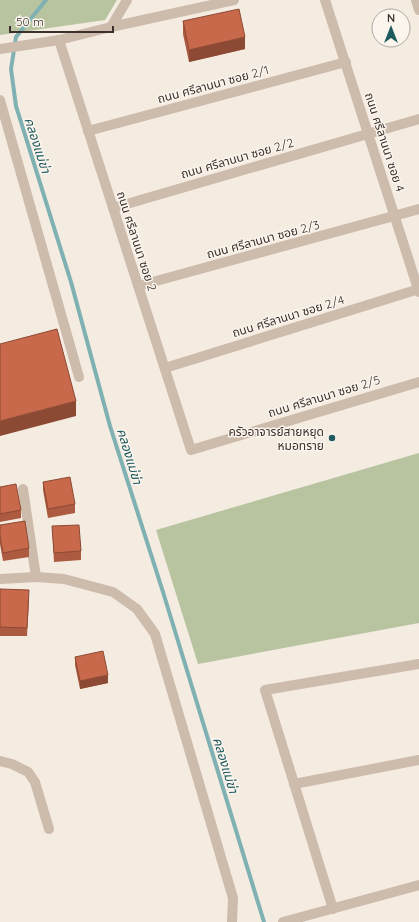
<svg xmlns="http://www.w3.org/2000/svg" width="419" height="922" viewBox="0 0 419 922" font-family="Quicksand,'Noto Sans Thai',sans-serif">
  <rect width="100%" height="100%" fill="#f4ebe1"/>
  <g fill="#b8c4a0">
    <path d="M0,0h117l-12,20 -105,15z"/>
    <path d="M419,453v170l-221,41 -42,-134z"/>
  </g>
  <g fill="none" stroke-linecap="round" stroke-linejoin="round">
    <path stroke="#7fb0b2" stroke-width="4" d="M46,0l-30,37 -5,32 5,37 55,176 39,144 53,166 101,330"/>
    <g stroke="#cdbbac" stroke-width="10">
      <path d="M325,0l94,292"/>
      <path d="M416,0l3,10"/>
      <path d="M111,27l16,-27"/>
      <path d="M59,40l132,410 228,-68"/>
      <path d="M0,49l59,-9 52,-13 123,-27"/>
      <path d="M0,100l79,277"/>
      <path d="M88,131l258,-69"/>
      <path d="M113,208l306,-89"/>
      <path d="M138,286l281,-77"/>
      <path d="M165,368l254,-79"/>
      <path d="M23,489l13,88"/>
      <path d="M0,579l36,-2 28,2 49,13 24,17 18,25 78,264 -1,24"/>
      <path d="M0,761l12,3 16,8 7,10 14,47"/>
      <path d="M294,784l125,-24"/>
      <path d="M333,909l-68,-219 154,-26"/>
      <path d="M283,922l136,-37"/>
    </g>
  </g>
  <g fill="#ac5a40">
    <path d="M183,21l62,28 -56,13 -6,-28z"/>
    <path d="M43,482l32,22v9l-27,5 -5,-28z"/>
    <path d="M0,487l21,23v8l-21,4z"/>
    <path d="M0,525l29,23v9l-26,4 -3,-17z"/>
    <path d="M52,526l29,25v9l-27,2z"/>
    <path d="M0,589l29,10 -2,37h-27z"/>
    <path d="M75,657l33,26 -28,6 -5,-24z"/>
  </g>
  <g fill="#8c4a34">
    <path d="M245,37v12l-56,13v-12z"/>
    <path d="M76,401v15l-76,20v-15z"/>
    <path d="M108,675v8l-28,6v-8z"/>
  </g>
  <g fill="#c8694b" stroke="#8c4a34">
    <path d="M239,9l6,28 -56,13 -6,-29z"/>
    <path d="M57,329l19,72 -76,20v-77z"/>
    <path d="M70,477l5,27 -27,5 -5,-27z"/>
    <path d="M16,484l5,26 -21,4v-27z"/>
    <path d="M25,521l4,27 -26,5 -3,-17v-11z"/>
    <path d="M79,525l2,26 -27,2 -2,-27z"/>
    <path d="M0,589l29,1 -2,38 -27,-1z"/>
    <path d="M103,651l5,24 -28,6 -5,-24z"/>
  </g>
  <circle fill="#1f5a5e" stroke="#fbf5ee" stroke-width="1.5" cx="332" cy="438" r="4"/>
  <g text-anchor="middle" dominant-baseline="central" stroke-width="3" stroke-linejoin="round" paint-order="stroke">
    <g font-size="12" fill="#3b302b" stroke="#fbf5ee">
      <text transform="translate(213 84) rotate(-15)">ถนน ศรีลานนา ซอย 2/1</text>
      <text transform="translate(385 142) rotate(72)">ถนน ศรีลานนา ซอย 4</text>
      <text transform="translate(237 158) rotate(-16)">ถนน ศรีลานนา ซอย 2/2</text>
      <text transform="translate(263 239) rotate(-15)">ถนน ศรีลานนา ซอย 2/3</text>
      <text transform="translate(137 241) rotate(72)">ถนน ศรีลานนา ซอย 2</text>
      <text transform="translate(288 316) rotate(-17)">ถนน ศรีลานนา ซอย 2/4</text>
      <text transform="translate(324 396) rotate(-17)">ถนน ศรีลานนา ซอย 2/5</text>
    </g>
    <g font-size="12" fill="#3b302b" stroke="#fbf5ee" text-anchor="end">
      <text x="324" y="431">ครัวอาจารย์สายหยุด<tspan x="324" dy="14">หมอทราย</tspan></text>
    </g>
    <g font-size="13" font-style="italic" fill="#1f5a5e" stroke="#fbf5ee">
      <text transform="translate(38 145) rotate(72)">คลองแม่ข่า</text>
      <text transform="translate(130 456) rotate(73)">คลองแม่ข่า</text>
      <text transform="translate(226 765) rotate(73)">คลองแม่ข่า</text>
    </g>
  </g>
  <g transform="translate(391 28)"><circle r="19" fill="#fbf5ee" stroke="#aea6a0"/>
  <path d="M0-3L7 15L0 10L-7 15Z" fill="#1f5a5e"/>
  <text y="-6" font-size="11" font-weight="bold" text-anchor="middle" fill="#3b302b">N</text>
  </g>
  <path d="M10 26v6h103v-6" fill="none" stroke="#3b302b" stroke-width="2"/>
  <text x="16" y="26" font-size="12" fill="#3b302b" stroke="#fbf5ee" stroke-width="3" paint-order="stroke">50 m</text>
</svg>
